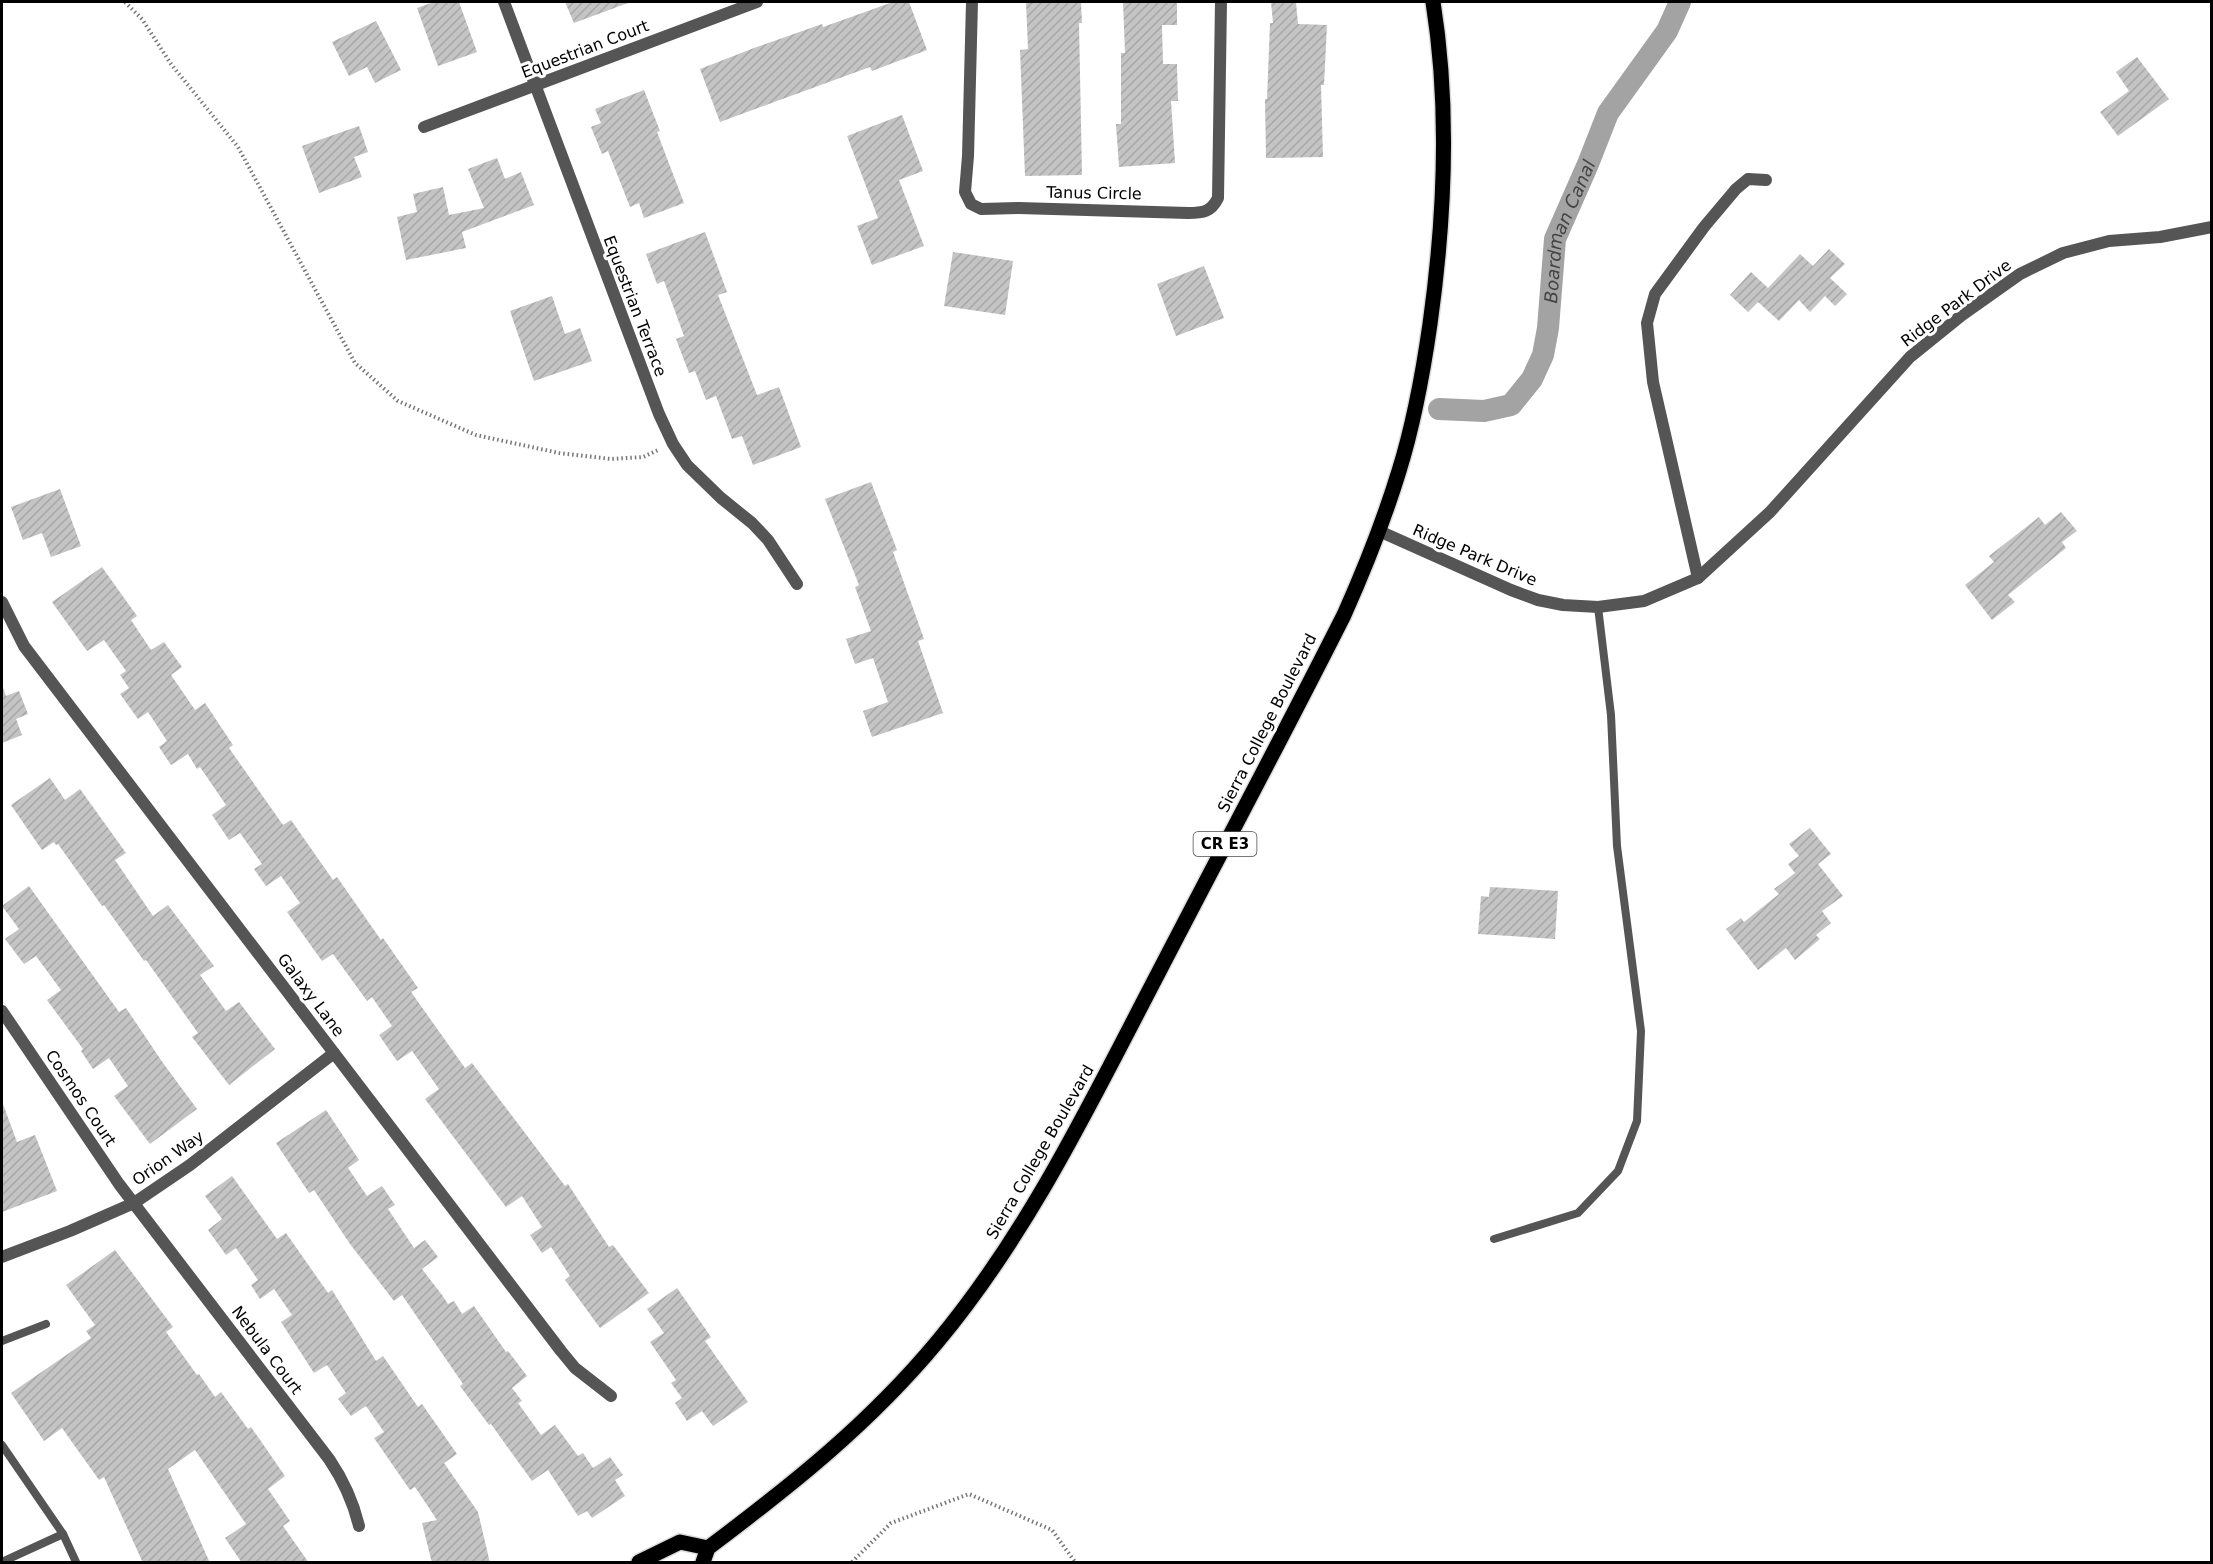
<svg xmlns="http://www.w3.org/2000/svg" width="2213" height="1564" viewBox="0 0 2213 1564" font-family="'DejaVu Sans',sans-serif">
  <defs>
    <pattern id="building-hatch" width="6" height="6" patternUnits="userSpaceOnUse" patternTransform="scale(1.5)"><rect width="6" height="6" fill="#c4c4c4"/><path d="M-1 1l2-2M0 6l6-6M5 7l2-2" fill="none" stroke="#a7a7a7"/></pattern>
  </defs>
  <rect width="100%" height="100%" fill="#fff"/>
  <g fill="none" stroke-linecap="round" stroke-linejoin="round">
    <path stroke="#a3a3a3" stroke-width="22" id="s1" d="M1439,409l45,2 27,-6 21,-26 11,-24 5,-27 7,-89 33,-75 20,-51 59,-82 13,-29"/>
  </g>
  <g fill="url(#building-hatch)">
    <path d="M434,2h25l18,50 -39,14 -21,-58z"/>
    <path d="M565,2h63v1l-54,20z"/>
    <path d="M893,2h16l18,48 -55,21 -2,-4 -150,55 -20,-53 54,-21 68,-24 1,3z"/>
    <path d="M1026,2h55l1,21h-3l3,152 -57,1 -5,-126 8,-1z"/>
    <path d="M1123,2h54v23h-15l1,39h14l1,37h-7l4,62 -56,4 -3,-43h5v-71h4z"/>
    <path d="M1271,2h25l2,22 29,1 -3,60h-3l2,72 -57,1 -1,-59h2l3,-76h3z"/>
    <path d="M376,21l25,49 -26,13 -8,-16 -18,9 -17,-34z"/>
    <path d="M2137,57l32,42 -51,37 -18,-24 29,-21 -13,-19z"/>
    <path d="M644,90l16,41 -3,1 27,71 -40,15 -5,-15 -9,4 -22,-56 -6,3 -11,-27 10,-4 -6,-14z"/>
    <path d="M902,115l21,56 -24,9 25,66 -52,19 -15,-39 21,-8 -31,-82z"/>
    <path d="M359,126l9,26 -14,5 8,20 -43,16 -17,-47z"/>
    <path d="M497,158l8,21 16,-7 13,33 -72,27 4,16 -60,12 -9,-43 20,-5 -4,-18 30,-7 6,28 35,-7 -16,-39z"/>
    <path d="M705,232l22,60 -9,3 39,100 22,-8 22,60 -48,18 -11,-29 -10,3 -16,-43 -10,4 -11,-29 -6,2 -13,-34 8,-3 -20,-55 -7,3 -11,-30z"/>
    <path d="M1829,249l16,15 -15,14 17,16 -12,12 -10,-10 -15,16 -11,-12 -20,21 -21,-19 -10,10 -18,-17 21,-23 17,16 32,-34 13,12z"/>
    <path d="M953,252l60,9 -8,54 -61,-9z"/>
    <path d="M1204,266l20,52 -48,18 -19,-52z"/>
    <path d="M552,296l13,38 15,-6 12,33 -58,20 -24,-70z"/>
    <path d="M871,482l26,68 -4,2 31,87 -6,2 25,72 -71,24 -9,-26 25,-9 -15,-44 -18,6 -9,-25 25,-8 -16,-44 4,-2 -34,-86z"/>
    <path d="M60,489l21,57 -30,11 -9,-24 -19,7 -12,-33z"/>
    <path d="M2061,512l16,19 -15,11 4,6 -58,47 7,7 -23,18 -27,-35 29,-23 -5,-6 50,-39 6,8z"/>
    <path d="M102,567l35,49 -6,4 20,30 13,-8 18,25 -11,8 24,35 10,-7 28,42 -4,3 54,77 8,-5 42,60 4,-3 44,63 2,-2 35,50 -7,4 54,76 7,-5 93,123 3,-2 41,63 4,-2 36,48 -49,35 -35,-48 5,-4 -19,-29 -9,6 -12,-18 12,-8 -20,-31 -16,11 -81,-108 14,-10 -27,-38 -15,10 -18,-26 13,-9 -20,-29 -5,4 -34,-47 -11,7 -35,-49 13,-9 -19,-27 -15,10 -12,-17 8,-5 -22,-31 -11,7 -17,-25 14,-10 -26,-38 -3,2 -9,-15 -17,11 -12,-18 8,-6 -19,-29 -10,7 -18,-25 9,-6 -9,-13 6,-4 -22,-31 -17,11 -35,-49z"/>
    <path d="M2,685l4,11 13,-5 9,23 -12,5 6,16 -20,8z"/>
    <path d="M50,778l15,22 15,-11 46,64 -11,7 38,56 15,-11 46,61 -14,9 26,36 13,-9 36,47 -46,36 -37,-48 6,-4 -52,-73 -2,1 -40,-56 -2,1 -44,-62 -2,1 -2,-3 -12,8 -31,-45z"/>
    <path d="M1810,828l21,26 -13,10 25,32 -21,15 9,12 -15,12 4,4 -25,21 -9,-12 -28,22 -32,-41 15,-11 3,4 35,-28 -5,-5 21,-16 -7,-9 11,-8 -10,-12z"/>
    <path d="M29,886l90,126 7,-4 37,55 34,46 -47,35 -36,-48 14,-10 -19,-28 -16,11 -12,-18 2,-2 -36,-49 14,-10 -25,-34 -12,8 -19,-25 14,-10 -17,-23z"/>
    <path d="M1490,887l68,4 -3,48 -77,-5 3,-38 8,1z"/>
    <path d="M2,1104h1l14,38 18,-7 22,56 -55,21z"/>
    <path d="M326,1110l33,50 -11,8 19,28 15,-10 13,19 -7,4 26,39 11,-8 13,17 -16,12 20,26 6,9 6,-3 8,13 12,-8 32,46 2,-1 19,25 -15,12 10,13 -4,2 23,32 14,-10 23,31 5,-3 10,15 17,-11 13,18 -8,5 10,16 -33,22 -5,-7 -9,5 -30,-46 -16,11 -41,-57 -2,1 -29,-39 3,-2 -61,-89 -8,6 -44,-57 -36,-54 -5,3 -33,-50z"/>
    <path d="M232,1176l45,63 9,-6 42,60 4,-3 44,71 7,-5 35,51 4,-3 35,50 -13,9 34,49 12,51h-58l-10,-40 15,-3 -22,-33 -5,3 -36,-52 10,-6 -18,-26 -15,10 -13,-17 8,-6 -19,-28 -13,8 -33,-51 11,-7 -18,-26 -14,10 -9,-14 7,-5 -22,-32 -10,7 -18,-25 14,-11 -17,-23z"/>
    <path d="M115,1250l58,77 -7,5 31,43 2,-1 16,23 6,-5 27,37 3,-2 34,49 -17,13 22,32 -7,5 26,37h-67l-17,-25 21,-14 -51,-74 -27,19 42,94h-67l-39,-86 -5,3 -37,-52 -18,13 -33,-48 80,-55 -5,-7 9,-6 -29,-40z"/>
    <path d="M677,1288l34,49 -6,4 43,61 -35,24 -11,-15 -15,10 -12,-18 7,-5 -11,-15 5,-3 -26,-38 14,-9 -17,-24z"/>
  </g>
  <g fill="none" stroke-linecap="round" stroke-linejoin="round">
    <defs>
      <g id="primary">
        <path d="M639,1562l41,-20 28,6"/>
        <path d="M703,1562l5,-14c84,-63 162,-125 230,-207 89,-107 149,-231 213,-354 64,-124 130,-247 193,-372 21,-47 40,-95 55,-144 15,-48 24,-98 31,-147 15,-107 20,-216 3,-322"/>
      </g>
    </defs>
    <use href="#primary" stroke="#dbdbdb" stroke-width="18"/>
    <g stroke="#777" stroke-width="4" stroke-dasharray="1.5 3" stroke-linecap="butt">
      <path d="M125,2l17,17 29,45 67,83 117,216 43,38 78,34 83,18 52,6 32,-2 15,-7"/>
      <path d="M852,1562l39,-39 78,-29 83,36 23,32"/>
    </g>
    <g stroke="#555" stroke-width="8">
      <path d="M1494,1239l84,-26 40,-42 19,-50 4,-90 -24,-185 -6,-131 -13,-108"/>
      <path d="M2,1341l44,-17"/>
      <path d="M2,1445l61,89"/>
      <path d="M2,1562l61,-28 13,28"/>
    </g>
    <g stroke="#555" stroke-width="12">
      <path d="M504,2l155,412 14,30 14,21 34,33 31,25 16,17 29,44"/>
      <path d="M972,2l-4,154 -3,36 6,12 10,5 38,-1 169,5c15,0 23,-1 30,-15l3,-196"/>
      <path d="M424,127l333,-125"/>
      <path d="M1379,531l132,59 27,10 25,5 35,2 46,-6 54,-23 72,-66 140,-155 52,-42 58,-41 43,-21 46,-12 51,-4 52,-10"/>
      <path d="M1698,578l-45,-196 -6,-59 8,-29 49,-67 32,-38 12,-10 18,1"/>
      <path d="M2,602l22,44 537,705 14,17 36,28"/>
      <path d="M2,1011l117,173 210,275c15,22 24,42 30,67"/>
      <path d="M2,1257l68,-26 64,-28 56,-38 144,-112"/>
    </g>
    <use href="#primary" stroke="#000" stroke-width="15"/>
  </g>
  <g text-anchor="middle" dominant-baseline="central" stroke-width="6" stroke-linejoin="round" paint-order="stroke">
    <rect fill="#fff" stroke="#4c4c4c" stroke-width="1.5" x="1193.5" y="832" width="63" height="24" rx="4.5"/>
    <g font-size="15" font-weight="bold" fill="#000">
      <text x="1225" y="844">CR E3</text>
    </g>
    <g font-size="16" fill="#000" stroke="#fff">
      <text transform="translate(585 49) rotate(-21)">Equestrian Court</text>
      <text transform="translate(1094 193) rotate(1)">Tanus Circle</text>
      <text transform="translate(1956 303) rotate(-37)">Ridge Park Drive</text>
      <text transform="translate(635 306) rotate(69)">Equestrian Terrace</text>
      <text transform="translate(1475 555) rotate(23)">Ridge Park Drive</text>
      <text transform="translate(1267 723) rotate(-63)">Sierra College Boulevard</text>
      <text transform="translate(311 995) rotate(53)">Galaxy Lane</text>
      <text transform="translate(81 1098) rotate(56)">Cosmos Court</text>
      <text transform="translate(1040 1152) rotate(-60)">Sierra College Boulevard</text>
      <text transform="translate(168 1158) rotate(-35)">Orion Way</text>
      <text transform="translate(267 1350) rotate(53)">Nebula Court</text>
    </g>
    <g font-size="18" font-style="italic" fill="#444" stroke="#fff">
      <text stroke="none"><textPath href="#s1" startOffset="260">Boardman Canal</textPath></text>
    </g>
  </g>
  <rect width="2213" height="1564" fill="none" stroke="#000000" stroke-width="6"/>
</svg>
